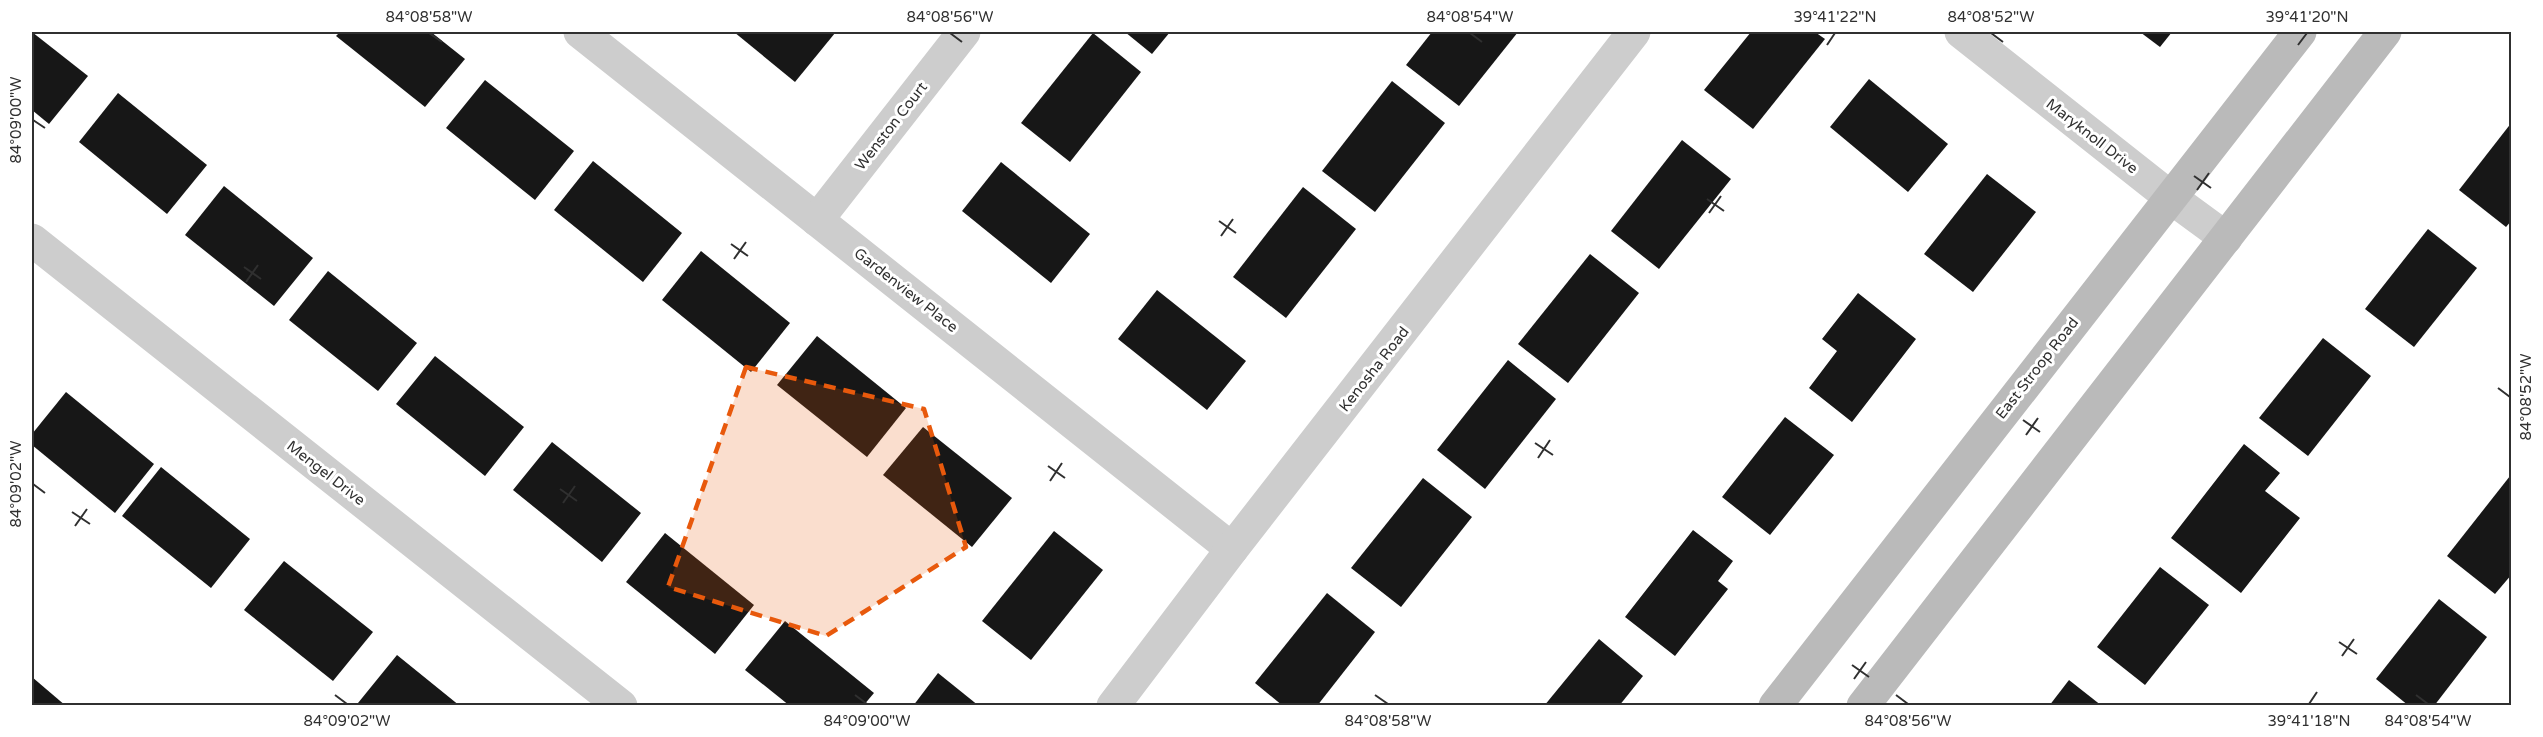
<svg xmlns="http://www.w3.org/2000/svg" width="2543" height="737" viewBox="0 0 2543 737" font-family="'Varela Round',sans-serif">
  <rect width="100%" height="100%" fill="#fff"/>
  <g fill="#171717">
    <path d="M32,32l56,44 -39,48 -17,-14z"/>
    <path d="M340,32h91l34,27 -40,48 -89,-71z"/>
    <path d="M734,32h99l2,1 -40,49z"/>
    <path d="M1125,32h45l-18,22z"/>
    <path d="M1432,32h86l-59,74 -53,-41z"/>
    <path d="M1751,32h64l10,7 -72,90 -49,-39z"/>
    <path d="M2140,32h32l-12,15z"/>
    <path d="M1093,33l48,39 -71,90 -49,-39z"/>
    <path d="M1869,79l79,65 -40,48 -78,-65z"/>
    <path d="M485,80l89,71 -39,49 -89,-72z"/>
    <path d="M1392,81l53,42 -70,89 -53,-41z"/>
    <path d="M118,93l89,72 -40,49 -88,-72z"/>
    <path d="M2512,122v98l-6,7 -47,-37z"/>
    <path d="M1682,140l49,39 -72,90 -48,-38z"/>
    <path d="M593,161l89,72 -39,49 -89,-72z"/>
    <path d="M1001,162l89,72 -39,49 -89,-72z"/>
    <path d="M1987,174l49,38 -63,80 -49,-38z"/>
    <path d="M224,186l89,72 -39,48 -89,-71z"/>
    <path d="M1303,187l53,42 -70,89 -53,-41z"/>
    <path d="M2428,229l49,39 -63,79 -49,-38z"/>
    <path d="M701,251l89,72 -39,49 -89,-72z"/>
    <path d="M1590,254l49,39 -71,90 -50,-39z"/>
    <path d="M328,271l89,72 -39,48 -89,-71z"/>
    <path d="M1157,290l89,71 -39,49 -89,-71z"/>
    <path d="M1858,293l58,46 -64,83 -43,-34 28,-37 -15,-12z"/>
    <path d="M817,336l89,72 -39,49 -90,-72z"/>
    <path d="M2323,338l48,38 -63,80 -49,-38z"/>
    <path d="M435,356l89,71 -39,49 -89,-72z"/>
    <path d="M1508,360l48,39 -71,90 -48,-39z"/>
    <path d="M66,392l88,72 -39,49 -83,-68v-11z"/>
    <path d="M1785,417l49,38 -64,80 -48,-38z"/>
    <path d="M923,427l89,71 -40,49 -89,-72z"/>
    <path d="M552,442l89,71 -39,49 -89,-72z"/>
    <path d="M2244,444l36,29 -15,18 35,27 -59,75 -70,-55z"/>
    <path d="M161,467l89,72 -39,49 -89,-72z"/>
    <path d="M2510,476l2,98 -17,20 -48,-38z"/>
    <path d="M1423,478l49,39 -71,90 -50,-39z"/>
    <path d="M1693,530l40,31 -15,20 10,8 -53,67 -50,-39z"/>
    <path d="M1054,531l49,39 -72,90 -49,-39z"/>
    <path d="M665,533l89,72 -39,49 -89,-72z"/>
    <path d="M284,561l89,71 -40,49 -89,-71z"/>
    <path d="M2160,567l49,38 -64,80 -48,-38z"/>
    <path d="M1327,593l48,39 -58,74h-34l-28,-23z"/>
    <path d="M2439,599l48,38 -53,69h-25l-33,-27z"/>
    <path d="M785,621l89,72 -11,13h-73l-45,-36z"/>
    <path d="M1599,639l44,37 -24,30h-75z"/>
    <path d="M397,655l63,51h-100l-2,-3z"/>
    <path d="M938,673l41,33h-66z"/>
    <path d="M32,677l34,29h-34z"/>
    <path d="M2069,680l33,26h-53z"/>
  </g>
  <g fill="none" stroke-linecap="round" stroke-linejoin="round">
    <g stroke="#cdcdcd" stroke-width="33">
      <path d="M580,32l652,517"/>
      <path d="M1961,32l209,165 56,41"/>
      <path d="M817,220l147,-188"/>
      <path d="M32,240l589,466"/>
      <path d="M1113,706l119,-157 402,-517"/>
    </g>
    <g stroke="#bababa" stroke-width="33">
      <path d="M1775,706l525,-674"/>
      <path d="M1863,706l522,-674"/>
    </g>
  </g>
  <path fill="#e8590c" fill-opacity="0.2" stroke="#e8590c" stroke-width="4.5" stroke-dasharray="12 8" stroke-linejoin="round" d="M746,367l178,42 42,138 -140,89 -158,-49z"/>
  <path fill="none" stroke="#303030" stroke-width="2" d="M429,33l13,9M950,33l12,9M1470,33l12,9M1991,33l12,9M1827,45l8,-12M2298,45l9,-12M33,120l12,8M2194,176l17,12M2197,190l12,-17M1707,199l17,12M1709,213l12,-17M1219,221l17,12M1221,236l12,-17M731,244l17,12M734,259l12,-17M244,267l17,12M246,282l12,-17M2498,388l12,9M2023,420l17,12M2026,435l12,-17M1535,443l18,12M1538,458l12,-18M1048,466l17,12M1050,481l12,-18M33,484l12,9M560,489l17,12M563,503l12,-17M72,512l18,12M75,526l12,-17M2339,642l18,12M2342,656l12,-17M1852,665l17,12M1854,679l12,-17M335,695l12,9M855,695l12,9M1375,695l13,9M1896,695l12,9M2416,695l12,9M2309,704l8,-12"/>
  <g text-anchor="middle" dominant-baseline="central" stroke-width="6" stroke-linejoin="round" paint-order="stroke">
    <g font-size="15" fill="#303030" stroke="#fff">
      <text transform="translate(891 126) rotate(-52)">Wenston Court</text>
      <text transform="translate(2092 136) rotate(38)">Maryknoll Drive</text>
      <text transform="translate(906 290) rotate(38)">Gardenview Place</text>
      <text transform="translate(2037 368) rotate(-52)">East Stroop Road</text>
      <text transform="translate(1374 369) rotate(-52)">Kenosha Road</text>
      <text transform="translate(326 473) rotate(38)">Mengel Drive</text>
    </g>
  </g>
  <rect width="2543" height="737" fill="none" stroke="#ffffff" stroke-width="66"/>
  <rect x="33" y="33" width="2477" height="671" fill="none" stroke="#303030" stroke-width="2"/>
  <g font-size="15" text-anchor="middle" fill="#303030">
    <text x="429" y="22">84°08'58"W</text>
    <text x="950" y="22">84°08'56"W</text>
    <text x="1470" y="22">84°08'54"W</text>
    <text x="1835" y="22">39°41'22"N</text>
    <text x="1991" y="22">84°08'52"W</text>
    <text x="2307" y="22">39°41'20"N</text>
    <text transform="translate(16 120) rotate(-90)" y="5">84°09'00"W</text>
    <text transform="translate(2526 397) rotate(-90)" y="5">84°08'52"W</text>
    <text transform="translate(16 484) rotate(-90)" y="5">84°09'02"W</text>
    <text x="347" y="726">84°09'02"W</text>
    <text x="867" y="726">84°09'00"W</text>
    <text x="1388" y="726">84°08'58"W</text>
    <text x="1908" y="726">84°08'56"W</text>
    <text x="2309" y="726">39°41'18"N</text>
    <text x="2428" y="726">84°08'54"W</text>
  </g>
</svg>
